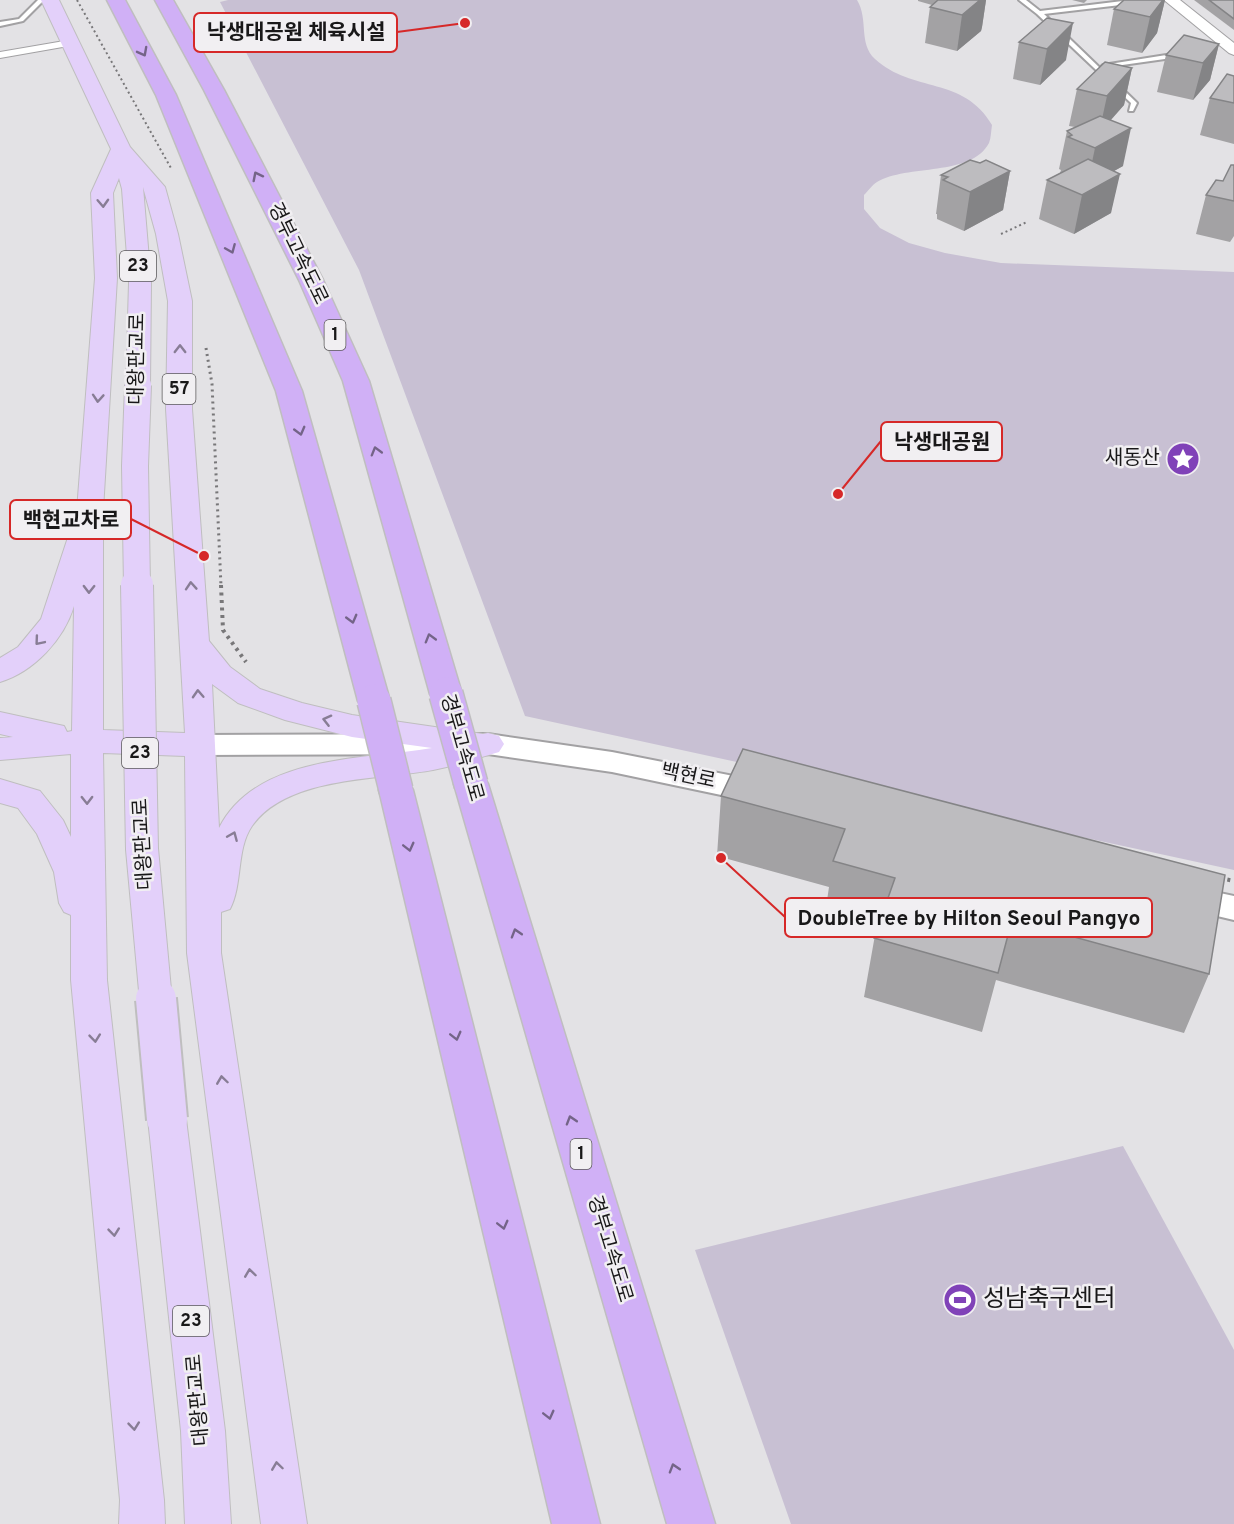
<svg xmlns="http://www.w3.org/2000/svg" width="1234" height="1524" viewBox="0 0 1234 1524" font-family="Overpass,'Noto Sans KR',sans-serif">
  <rect width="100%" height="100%" fill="#e3e2e5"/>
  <g fill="#c8c0d3">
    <path d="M228,0h629c12,20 1,43 18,59 37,34 89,17 117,66 -1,6 -1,13 -3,18 -18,34 -82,21 -112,39 -5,3 -9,9 -13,13v14l16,19 29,15 36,10 56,10 233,9v598l-709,-154 -166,-446 -139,-268z"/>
    <path d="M1123,1146l111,204v174h-443l-96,-274z"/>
  </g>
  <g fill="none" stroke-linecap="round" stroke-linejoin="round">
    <defs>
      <g id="service">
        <path d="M38,0h6l-21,21 -23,5v-4l19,-3z"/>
        <path d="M1019,0h7l14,11 91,-11h18l-3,2 -102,12 56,54 3,-3 76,-12 3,2 -3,2 -78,11 36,35 -4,8h-4l2,-8 -94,-89z"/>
      </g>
      <path id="minor" d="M70,40l6,3 -2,2 -74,13v-6z"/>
      <path id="tertiary" d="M1164,0h16l54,43v12l-5,-2z"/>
      <g id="secondary">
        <path d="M488,734l124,18 152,30 10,3 5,8 -5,8 -10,3 -152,-32 -124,-18 -287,1 -10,-3 -4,-7 4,-7 10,-3z"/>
        <path d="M1182,885l52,11v24l-63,-15 -4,-8 4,-8z"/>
      </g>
      <g id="primary">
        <path d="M41,0h18l71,147 35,40 13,47 14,67v108l17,232 21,26 30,22 42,14 50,12 131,19 5,-1 11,3 5,8 -5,8c-22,6 -44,14 -66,18 -54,10 -146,6 -181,56 -16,23 -9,58 -22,83l-9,3v41l86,571h-46l-74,-571 -2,-197 -82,-3 4,227 57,520 1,24h-46l1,-24 -49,-520v-65l-7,-3 -5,-9 -5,-31 -17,-38 -19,-26 -18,-5v-24l40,12 23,29 8,17v-83l-71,6v-22l13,-1 -13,-3v-22l64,14 3,6 5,-1 2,-125c-10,33 -40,66 -74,76v-24l18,-11 23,-28 36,-109 18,-232 -4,-85 20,-44zM119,178l3,11 7,94 -3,102 3,5 9,2 9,-2 3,-5 1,-102 -8,-96 13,47 12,67 -2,108 19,324 -82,-3v-220l14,-232 -4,-85zM212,684l26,19 47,17 67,17 80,11c-70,12 -176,7 -213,80z"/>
        <path d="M167,1103l13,4 6,12 39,312 6,93h-46l-4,-93 -33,-312 6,-12z"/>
      </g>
      <g id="motorway">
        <path d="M107,0h18l51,95 126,296 88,310 -5,8 -11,3 -11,-3 -5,-8 -82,-310 -120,-296z"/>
        <path d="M155,0h18l51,90 99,190 46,101 93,313 -5,8 -11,3 -11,-3 -5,-8 -87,-313 -44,-101 -95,-190z"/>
        <path d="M471,772l12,3 5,9 227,740h-48l-213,-740 5,-9z"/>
        <path d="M396,778l12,3 5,9 187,734h-48l-173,-734 5,-9z"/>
      </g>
    </defs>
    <use href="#service" stroke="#a2a1a3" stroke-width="4"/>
    <use href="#minor" stroke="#a2a1a3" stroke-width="2"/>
    <use href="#tertiary" stroke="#a2a1a3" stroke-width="2"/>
    <use href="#secondary" stroke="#a2a1a3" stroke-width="4"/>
    <use href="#primary" stroke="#bfbebf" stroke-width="2"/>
    <use href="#motorway" stroke="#bfbebf" stroke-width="3"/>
    <g stroke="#787779" stroke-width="2" stroke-dasharray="2 3" stroke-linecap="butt">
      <path d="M77,0l95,170"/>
      <path d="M1001,234l26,-12"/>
    </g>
    <path stroke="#787779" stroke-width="3" stroke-dasharray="2 4" stroke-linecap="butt" d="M206,348l6,36 9,202"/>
    <g stroke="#787779" stroke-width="4" stroke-dasharray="3 4.5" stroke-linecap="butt">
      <path d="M221,585l2,45 23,32"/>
      <path d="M1220,878l14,3"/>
    </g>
    <use href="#service" fill="#fff" fill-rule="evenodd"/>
    <use href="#minor" fill="#fff" fill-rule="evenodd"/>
    <use href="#tertiary" fill="#fff" fill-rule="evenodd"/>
    <use href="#secondary" fill="#fff" fill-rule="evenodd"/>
    <use href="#primary" fill="#e3d0fa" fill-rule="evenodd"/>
    <use href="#motorway" fill="#d0b0f6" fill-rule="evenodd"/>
    <defs>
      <path id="primary-bridge-far2" d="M137,586l-2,-120 3,-81"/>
      <path id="primary-bridge-far1" d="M137,585l5,264 14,152"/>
      <path id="primary-bridge" d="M156,999l11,120"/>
      <g id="motorway-bridge">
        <path d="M446,694l25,90"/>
        <path d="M374,701l22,89"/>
      </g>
    </defs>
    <use href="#primary-bridge-far2" stroke="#bfbebf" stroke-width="28" stroke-linecap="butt"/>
    <use href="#primary-bridge-far1" stroke="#bfbebf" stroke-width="34" stroke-linecap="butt"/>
    <use href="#primary-bridge" stroke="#bfbebf" stroke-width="44" stroke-linecap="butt"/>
    <use href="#motorway-bridge" stroke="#bfbebf" stroke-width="36" stroke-linecap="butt"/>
    <use href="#primary-bridge-far2" stroke="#e3d0fa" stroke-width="26"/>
    <use href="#primary-bridge-far1" stroke="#e3d0fa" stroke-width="32"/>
    <use href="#primary-bridge" stroke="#e3d0fa" stroke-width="40"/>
    <use href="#motorway-bridge" stroke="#d0b0f6" stroke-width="33"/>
  </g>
  <g fill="#a3a2a4">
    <path d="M918,0h68l-4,27 -1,4 -24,20 -32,-8 5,-36 2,-2 -14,-4z"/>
    <path d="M1072,0h15l-3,3z"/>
    <path d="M1165,0l-8,33 -15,20 -35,-8 7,-36z"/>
    <path d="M1194,0h40v30z"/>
    <path d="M1047,18l19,42 -26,25 -27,-6 6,-37z"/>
    <path d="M1219,44l-9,36 -17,20 -36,-8 9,-37z"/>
    <path d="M1132,68l-8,37 -13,15 12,46 -9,5 -3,42 -37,21 -35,-15 8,-39 13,-7 1,-3 -2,-1 8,-38 8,-4 -6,-1 8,-37z"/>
    <path d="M1234,76v68l-34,-9 10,-37z"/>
    <path d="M1234,165v71l-4,6 -34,-8 10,-39 17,-14z"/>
    <path d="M1010,171l-7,39 -39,21 -27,-12v-5h-1l5,-39z"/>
    <path d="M743,749l466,225 -25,59 -188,-53 -14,52 -118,-35 11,-62 -51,-14 5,-34 -112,-31 4,-60z"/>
  </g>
  <g fill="#848486">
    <path d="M980,0h6l-4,27 -1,4 -24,20 5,-36z"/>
    <path d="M1163,0h2l-8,33 -15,20 8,-36z"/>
    <path d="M1073,23l-7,37 -26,25 7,-36z"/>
    <path d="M1219,44l-9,36 -17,20 10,-37z"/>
    <path d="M1132,68l-8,37 -25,28 8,-37z"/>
    <path d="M1131,128l-8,38 -36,20 8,-38z"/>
    <path d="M1010,171l-7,39 -39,21 6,-39z"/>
    <path d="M1120,174l-9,39 -37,21 8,-39z"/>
  </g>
  <g fill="#bdbcbf" stroke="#848486" stroke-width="1.5">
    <path d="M938,0h42l-18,15 -32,-8z"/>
    <path d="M1124,0h39l-13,17 -36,-8z"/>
    <path d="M1209,0h25v19z"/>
    <path d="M1047,18l26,5 -26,26 -28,-7z"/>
    <path d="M1184,35l35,9 -16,19 -37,-8z"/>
    <path d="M1105,62l27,6 -25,28 -30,-7z"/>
    <path d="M1227,74l7,2v27l-24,-5z"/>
    <path d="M1100,116l31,12 -36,20 -27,-11 4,-2 -5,-4z"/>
    <path d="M1088,159l32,15 -38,21 -35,-15z"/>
    <path d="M970,160l10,3 6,-3 24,11 -40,21 -27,-12 5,-3 -7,-2z"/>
    <path d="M1231,165h3v36l-28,-6 10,-15 7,1z"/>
    <path d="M743,749l482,126 -16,99 -197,-54 -14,53 -124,-35 21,-60 -62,-17 12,-32 -124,-33z"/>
  </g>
  <defs><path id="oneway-chevron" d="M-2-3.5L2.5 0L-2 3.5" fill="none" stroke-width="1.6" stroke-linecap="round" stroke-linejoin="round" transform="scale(1.5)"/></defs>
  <g stroke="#746488">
    <use href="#oneway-chevron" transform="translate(143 52) rotate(62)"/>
    <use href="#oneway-chevron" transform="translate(257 176) rotate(-117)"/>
    <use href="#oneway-chevron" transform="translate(231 249) rotate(67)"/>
    <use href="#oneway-chevron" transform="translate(300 431) rotate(75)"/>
    <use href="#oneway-chevron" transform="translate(376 451) rotate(-106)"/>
    <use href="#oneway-chevron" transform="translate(352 619) rotate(75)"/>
    <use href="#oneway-chevron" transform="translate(430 638) rotate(-106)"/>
    <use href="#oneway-chevron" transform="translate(409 847) rotate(76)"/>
    <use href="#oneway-chevron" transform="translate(516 933) rotate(-107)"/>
    <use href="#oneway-chevron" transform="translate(456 1036) rotate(76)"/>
    <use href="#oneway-chevron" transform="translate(571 1120) rotate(-107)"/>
    <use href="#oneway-chevron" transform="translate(503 1225) rotate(76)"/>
    <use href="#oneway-chevron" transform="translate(549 1415) rotate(76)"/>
    <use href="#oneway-chevron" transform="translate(674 1468) rotate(-107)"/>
  </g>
  <g stroke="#887d95">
    <use href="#oneway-chevron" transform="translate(103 203) rotate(87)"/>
    <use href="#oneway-chevron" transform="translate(180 349) rotate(-90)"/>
    <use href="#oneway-chevron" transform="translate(98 398) rotate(94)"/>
    <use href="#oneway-chevron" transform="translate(191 586) rotate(-94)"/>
    <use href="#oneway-chevron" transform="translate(89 589) rotate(91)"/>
    <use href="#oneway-chevron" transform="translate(39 641) rotate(130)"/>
    <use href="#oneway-chevron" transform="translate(198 694) rotate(-93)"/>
    <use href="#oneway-chevron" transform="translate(327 720) rotate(-166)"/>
    <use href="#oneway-chevron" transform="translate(87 800) rotate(89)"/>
    <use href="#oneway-chevron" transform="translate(233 836) rotate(-67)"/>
    <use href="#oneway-chevron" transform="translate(95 1038) rotate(84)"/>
    <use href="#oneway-chevron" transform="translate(222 1080) rotate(-98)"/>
    <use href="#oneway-chevron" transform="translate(114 1232) rotate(84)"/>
    <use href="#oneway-chevron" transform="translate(250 1273) rotate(-98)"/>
    <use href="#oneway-chevron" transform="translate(134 1426) rotate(84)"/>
    <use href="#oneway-chevron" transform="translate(277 1466) rotate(-98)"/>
  </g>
  <defs>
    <symbol id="sight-disc" viewBox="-11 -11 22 22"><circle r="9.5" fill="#8042b8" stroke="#f1eff2"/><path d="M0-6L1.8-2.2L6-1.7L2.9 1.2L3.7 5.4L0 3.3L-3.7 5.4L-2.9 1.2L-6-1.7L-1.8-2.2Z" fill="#fff"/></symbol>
    <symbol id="stadium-disc" viewBox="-11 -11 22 22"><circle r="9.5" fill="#8042b8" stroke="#f1eff2"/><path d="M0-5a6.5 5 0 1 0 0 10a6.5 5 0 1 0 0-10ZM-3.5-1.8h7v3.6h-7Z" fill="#fff"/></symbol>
  </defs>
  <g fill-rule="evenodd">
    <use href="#sight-disc" x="1164" y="440" width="38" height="38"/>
    <use href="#stadium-disc" x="941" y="1281" width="38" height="38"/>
  </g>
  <g text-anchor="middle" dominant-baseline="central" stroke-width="5" stroke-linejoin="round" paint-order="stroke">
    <g fill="#f1eff2" stroke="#5a585a" stroke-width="1.5">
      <rect x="120" y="251" width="36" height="30" rx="4.5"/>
      <rect x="324.5" y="320" width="21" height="30" rx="4.5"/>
      <rect x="162.5" y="374" width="33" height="30" rx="4.5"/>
      <rect x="122" y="738" width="36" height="30" rx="4.5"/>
      <rect x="570.5" y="1139" width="21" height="30" rx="4.5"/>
      <rect x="173" y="1306" width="36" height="30" rx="4.5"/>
    </g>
    <g font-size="18" font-weight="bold" fill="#191819">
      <text x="138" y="266">23</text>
      <text x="335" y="335">1</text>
      <text x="179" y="389">57</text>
      <text x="140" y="753">23</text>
      <text x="581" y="1154">1</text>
      <text x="191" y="1321">23</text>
    </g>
    <g font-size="20" fill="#191819" stroke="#f1eff2">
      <text transform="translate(297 254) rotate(64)">경부고속도로</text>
      <text transform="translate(138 359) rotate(-89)">대왕판교로</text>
      <text transform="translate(461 748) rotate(74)">경부고속도로</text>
      <text transform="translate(688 777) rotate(12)">백현로</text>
      <text transform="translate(144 844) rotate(-93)">대왕판교로</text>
      <text transform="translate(609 1249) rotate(73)">경부고속도로</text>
      <text transform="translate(199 1400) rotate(-95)">대왕판교로</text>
    </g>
    <g font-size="20" fill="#191819" stroke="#f1eff2" text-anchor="end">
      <text x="1160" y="459">새동산</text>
    </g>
    <g font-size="24" fill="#191819" stroke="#f1eff2" text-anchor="start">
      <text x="983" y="1300">성남축구센터</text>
    </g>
  </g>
  <path fill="none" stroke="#d62828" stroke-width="2" d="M465 23L397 32M838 494L881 441M204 556L131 519M721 858L785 917"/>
  <g fill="#d62828" stroke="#f1eff2" stroke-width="2">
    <circle cx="465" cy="23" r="6"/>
    <circle cx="838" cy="494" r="6"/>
    <circle cx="204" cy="556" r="6"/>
    <circle cx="721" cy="858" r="6"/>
  </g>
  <g fill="#f1eff2" stroke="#d62828" stroke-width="2">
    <rect x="194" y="13" width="203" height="39" rx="6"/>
    <rect x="881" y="422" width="121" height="39" rx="6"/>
    <rect x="10" y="500" width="121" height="39" rx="6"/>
    <rect x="785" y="898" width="367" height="39" rx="6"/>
  </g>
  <g font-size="21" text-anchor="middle" font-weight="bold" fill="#191819">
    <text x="296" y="39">낙생대공원 체육시설</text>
    <text x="942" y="449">낙생대공원</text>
    <text x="71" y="527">백현교차로</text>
    <text x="969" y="925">DoubleTree by Hilton Seoul Pangyo</text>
  </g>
</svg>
